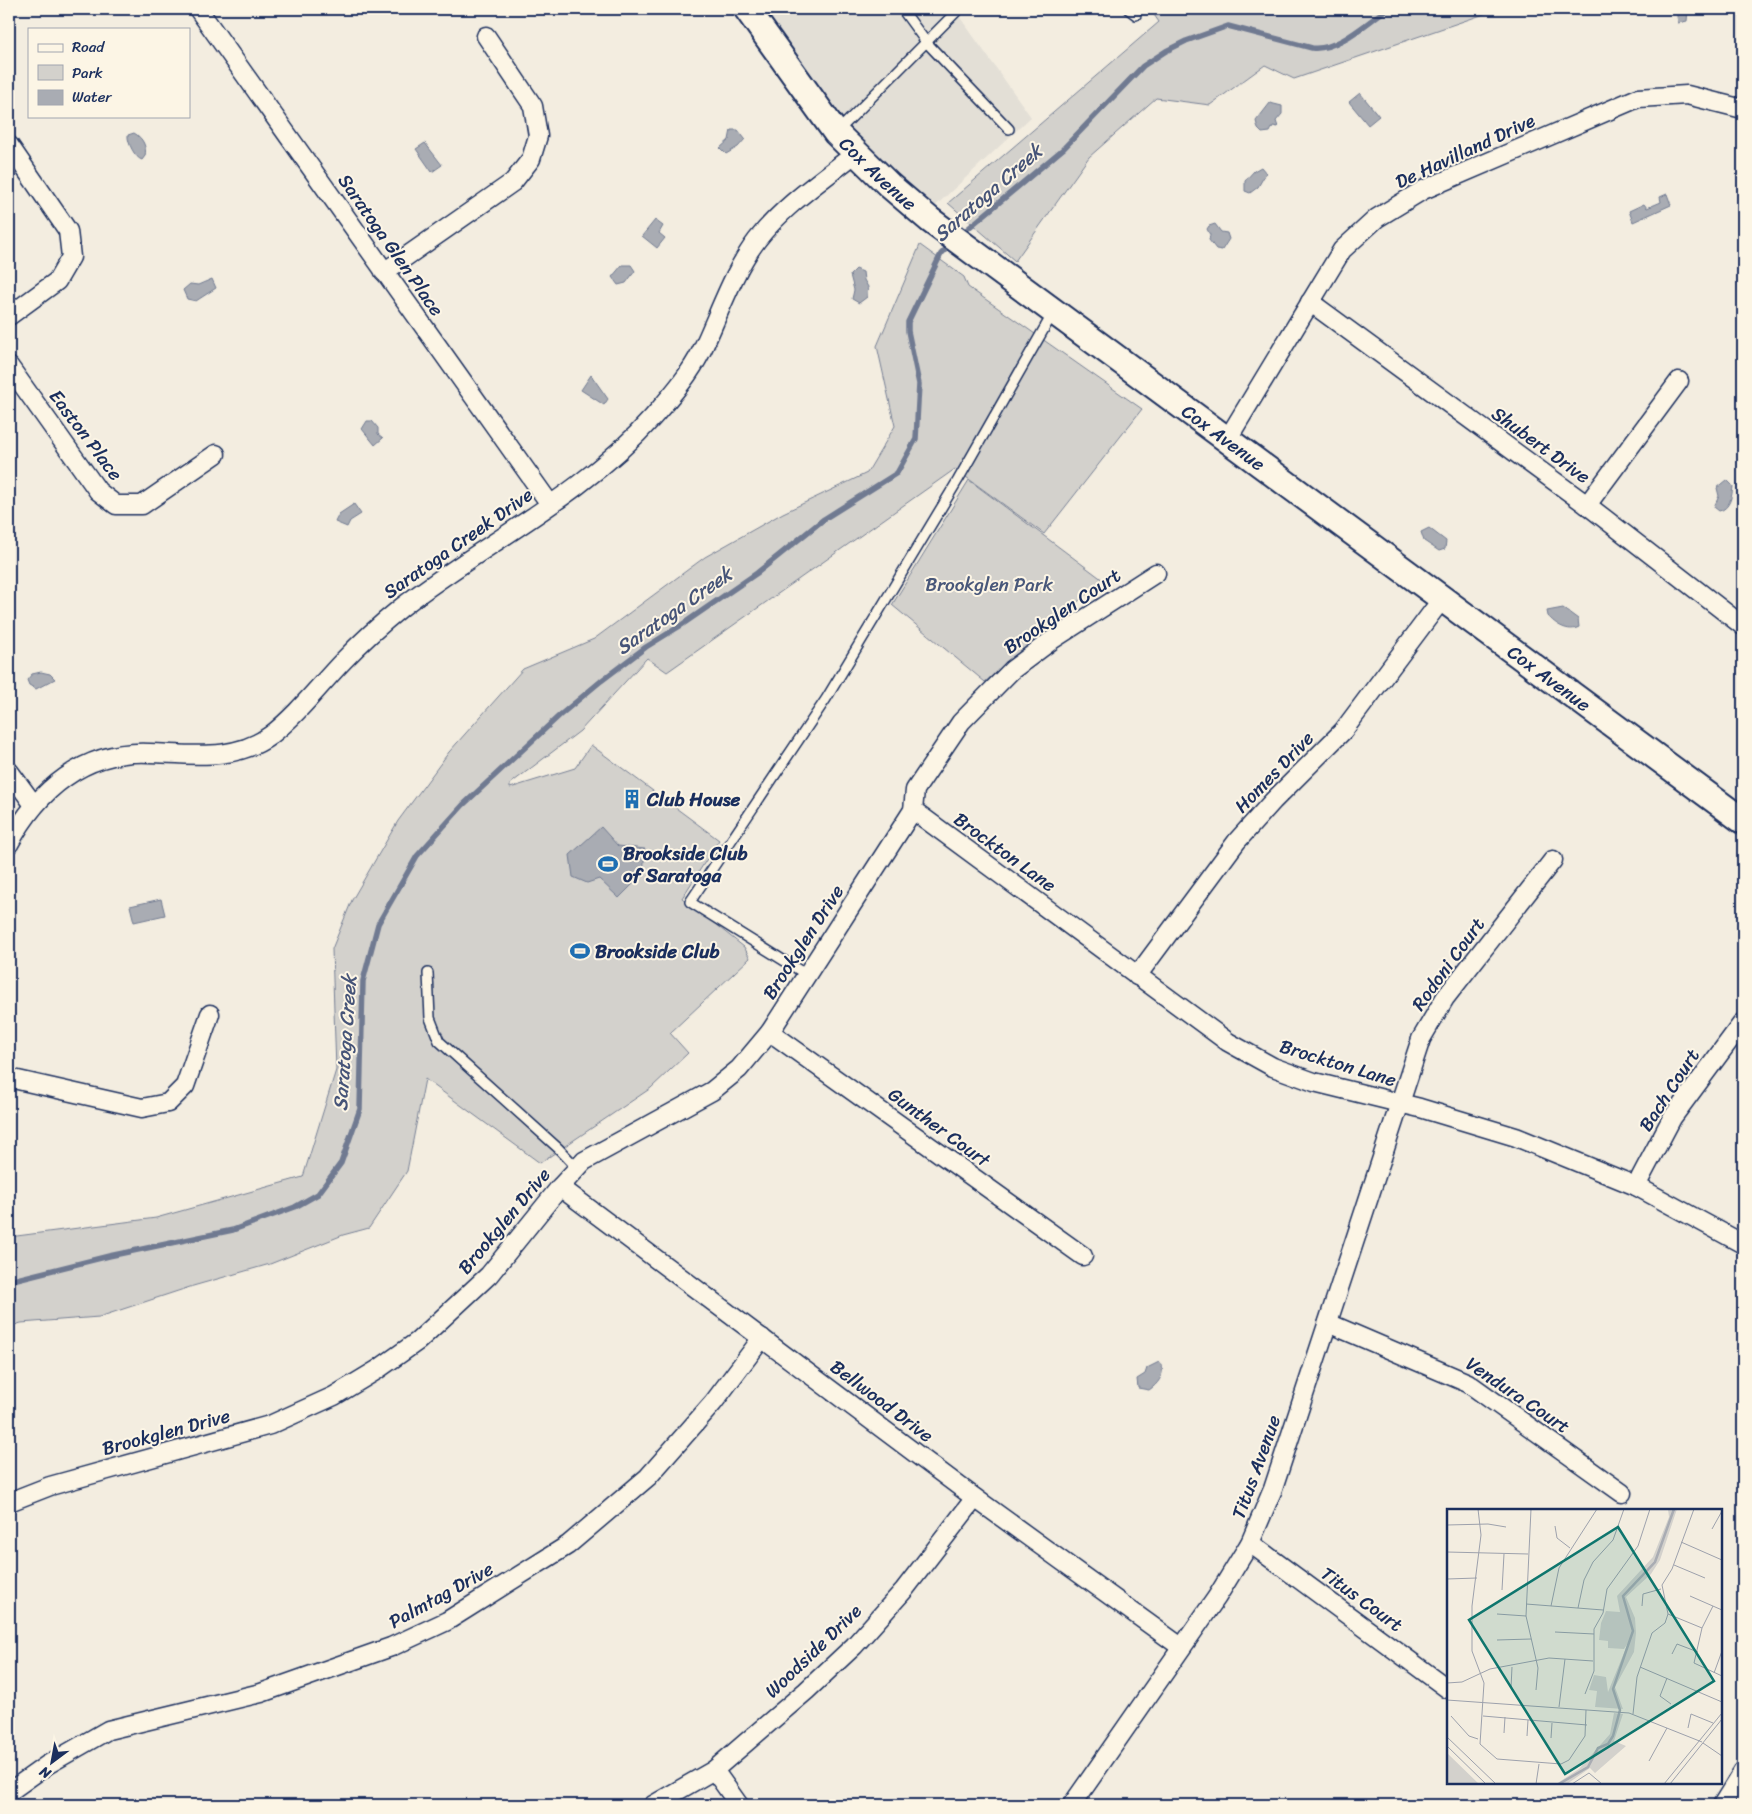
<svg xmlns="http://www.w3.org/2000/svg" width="1752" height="1814" viewBox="0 0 1752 1814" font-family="Sriracha,sans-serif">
  <rect width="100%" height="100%" fill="#f3ede0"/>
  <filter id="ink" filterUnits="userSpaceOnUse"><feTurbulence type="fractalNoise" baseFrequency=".02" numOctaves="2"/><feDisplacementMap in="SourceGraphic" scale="10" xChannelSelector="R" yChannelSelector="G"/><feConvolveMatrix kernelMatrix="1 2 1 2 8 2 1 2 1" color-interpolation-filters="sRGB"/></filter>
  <g filter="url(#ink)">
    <path fill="#e3dfd6" d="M732,9h222l77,108 -102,95 -98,-75z"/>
    <g fill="#d3d1cc" stroke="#778095">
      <path d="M1150,9h349l-205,70 -29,-14 -55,40 -54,-7 -67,59 -74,104 -67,-58 211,-181z"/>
      <path d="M920,245l44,32 4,10 174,122 -98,125 -89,-65 -288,203 -20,-14 -67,73 -70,53v4l65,-20 16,-23 128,95 -37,58 62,49 6,11 -80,75 18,20 -37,35 -111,75 -115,-84 -18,92 -38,57 -26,7 -73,29 -77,22 -94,31 -78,6 -12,4v-90l147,-19 147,-41 33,-107 -4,-121 20,-49 46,-79 51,-69 74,-83 71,-30 111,-82 78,-44 84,-40 28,-47 -18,-80z"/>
      <path d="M969,480l134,100 -118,102 -93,-77z"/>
    </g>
    <g fill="#a9acb3" stroke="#707a91">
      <path d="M1676,9h12l-1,12 -9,2z"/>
      <path d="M1360,93l19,23 -11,9 -19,-23z"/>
      <path d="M1270,103l12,3v8l-6,7 2,6 -5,-1 -3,6 -8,1 -4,-4 -2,-8z"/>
      <path d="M731,130h7l7,9 -7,8 -12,7 -6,-6 9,-8z"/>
      <path d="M134,133c9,5 13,14 11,23l-3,4c-7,-2 -15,-18 -14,-25z"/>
      <path d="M425,143l17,22 -10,7 -16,-23z"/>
      <path d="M1261,167l5,6 -8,14 -8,6 -5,-2v-10l9,-10z"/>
      <path d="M1667,194l4,11 -38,17 -4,-11 15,-7 3,4 14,-6 -1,-5z"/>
      <path d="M655,220l8,6 -4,7 6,5 -8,10 -15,-12z"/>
      <path d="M1215,224l6,8 6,1 2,6 -7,11 -6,-1 -7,-9 1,-5 -3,-6 2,-3z"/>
      <path d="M622,265h9l4,6 -9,12 -8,2 -6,-8z"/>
      <path d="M856,269l7,3 1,8 4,7 -1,10 -8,6 -7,-4 2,-9 -4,-15z"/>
      <path d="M212,279l4,9 -20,13 -9,-2 -4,-9 7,-6 8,1z"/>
      <path d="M591,375l17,24 -4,6 -23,-15z"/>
      <path d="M367,421h5l6,7v6l5,4 -8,7 -13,-16z"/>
      <path d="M1727,480l6,6c-1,10 -3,23 -14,25l-5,-4 5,-11 -2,-8z"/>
      <path d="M354,504l7,10 -11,7 -3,6 -12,-5 4,-8z"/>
      <path d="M1429,528l17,13 -1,8 -6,2 -15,-10 -3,-9z"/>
      <path d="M1563,608l15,11 1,8c-11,6 -24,-3 -31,-11l-1,-5z"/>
      <path d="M41,672l9,2 5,5 -19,10 -7,-4 -2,-5 5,-6z"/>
      <path d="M601,827l17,19 27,3 -2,25 -24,24 -20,-19 -12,4 -14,-6 -3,-22z"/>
      <path d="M161,899l4,16 -31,7 -4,-16z"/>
      <path d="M1159,1362l3,3c2,11 -4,19 -13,25l-11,-2 -1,-9 8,-5 2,-6z"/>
    </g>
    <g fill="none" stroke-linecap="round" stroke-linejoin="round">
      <g stroke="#707a91" stroke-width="5.5">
        <path d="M959,236l104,-87 80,-83 23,-15 20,-10 42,-15 84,22c26,3 54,-25 75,-39"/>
        <path d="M9,1281l100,-25 124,-26 62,-23 23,-13 23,-31 19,-54 3,-128 15,-57 39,-68 46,-51 96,-89 42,-35 45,-34 34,-21 77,-53 67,-54 73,-46 19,-34 3,-55 -11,-53v-9l33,-68 10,-10"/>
      </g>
      <defs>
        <g id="service">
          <path d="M902,9l24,33 83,87"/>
          <path d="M1128,9l8,6"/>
          <path d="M838,131l121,-122"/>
          <path d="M428,973l2,45 9,23 119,107 19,20"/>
          <path d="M807,975l-117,-73 136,-203 132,-219 95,-167"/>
        </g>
        <g id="minor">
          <path d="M198,9l352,495"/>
          <path d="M9,145l59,86 3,26 -14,24 -48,35"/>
          <path d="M384,272l129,-90 18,-23 7,-23 -5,-30 -47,-70"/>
          <path d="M1310,302l277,203 156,121"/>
          <path d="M9,366l89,125 18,14h26l74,-51"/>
          <path d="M1227,440l115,-190 35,-32 46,-28 215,-92 49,-3 56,14"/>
          <path d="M1587,505l92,-124"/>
          <path d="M9,771l25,34"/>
          <path d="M913,810l315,232 45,25 41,15 106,26 96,29 120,49 107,58"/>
          <path d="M9,844c29,-54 75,-94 140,-91 41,1 86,9 122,-18 27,-21 48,-49 72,-74 18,-19 38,-37 59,-54 82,-64 181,-111 251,-190 17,-20 36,-41 48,-65 18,-37 31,-79 56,-112 27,-35 65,-60 99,-87"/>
          <path d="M1137,976l100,-135 36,-40 70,-70 99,-132"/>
          <path d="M770,1032l313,224"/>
          <path d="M9,1078l133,30 26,-5 17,-17 25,-72"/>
          <path d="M1636,1186l36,-68 71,-96"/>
          <path d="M560,1187l415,311 206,149"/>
          <path d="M1328,1323l140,60 154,110"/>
          <path d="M9,1502l41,-16 220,-61 64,-29 43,-26 41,-29 71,-66 71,-88 24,-26 128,-70 27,-22 31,-37 125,-194 18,-28 2,-20 46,-68 51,-52 40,-30 104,-67"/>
          <path d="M1250,1543l198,146"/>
          <path d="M714,1770l25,35"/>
          <path d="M9,1792l38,-27 61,-35 153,-37 130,-46 56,-26 121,-76 80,-68 65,-74 49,-65"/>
          <path d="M653,1805l61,-35 92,-79 48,-45 50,-56 71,-92"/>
          <path d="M1072,1805l145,-208 33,-54 23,-54 148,-450 24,-41 108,-138"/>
          <path d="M1722,1805l21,-34"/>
        </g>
        <g id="secondary">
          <path id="s1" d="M747,9l89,124 53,52 41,35 813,601"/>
        </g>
      </defs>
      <use href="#service" stroke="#1b2f5e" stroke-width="12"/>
      <use href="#minor" stroke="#1b2f5e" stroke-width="21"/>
      <use href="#secondary" stroke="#1b2f5e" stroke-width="29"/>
      <use href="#service" stroke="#fcf5e5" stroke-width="9"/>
      <use href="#minor" stroke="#fcf5e5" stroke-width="18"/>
      <use href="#secondary" stroke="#fcf5e5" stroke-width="25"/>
    </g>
  </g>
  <defs>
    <symbol id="building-bare" viewBox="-9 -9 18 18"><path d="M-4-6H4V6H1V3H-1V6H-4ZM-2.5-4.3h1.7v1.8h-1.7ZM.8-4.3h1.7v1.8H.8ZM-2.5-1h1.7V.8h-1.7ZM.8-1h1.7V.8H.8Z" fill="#1f6fb2" stroke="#fcf5e5" stroke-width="2.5" paint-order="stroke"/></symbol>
    <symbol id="stadium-bare" viewBox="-9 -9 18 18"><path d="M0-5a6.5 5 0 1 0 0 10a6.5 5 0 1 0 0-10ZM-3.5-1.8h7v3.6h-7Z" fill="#1f6fb2" stroke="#fcf5e5" stroke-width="2.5" paint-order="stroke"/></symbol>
  </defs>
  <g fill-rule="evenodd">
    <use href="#building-bare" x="618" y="785" width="28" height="28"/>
    <use href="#stadium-bare" x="594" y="850" width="28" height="28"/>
    <use href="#stadium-bare" x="566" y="937" width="28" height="28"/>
  </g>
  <g text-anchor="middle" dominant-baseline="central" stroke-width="4" stroke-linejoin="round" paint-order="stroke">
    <g font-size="19" fill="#1b2f5e" stroke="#fcf5e5">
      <text transform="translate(1465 151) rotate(-25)">De Havilland Drive</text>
      <text stroke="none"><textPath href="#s1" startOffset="211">Cox Avenue</textPath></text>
      <text transform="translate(391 245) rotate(55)">Saratoga Glen Place</text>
      <text transform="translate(86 435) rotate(53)">Easton Place</text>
      <text stroke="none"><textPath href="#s1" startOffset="646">Cox Avenue</textPath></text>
      <text transform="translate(1541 445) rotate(36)">Shubert Drive</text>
      <text transform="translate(458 543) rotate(-35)">Saratoga Creek Drive</text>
      <text transform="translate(1062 611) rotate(-34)">Brookglen Court</text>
      <text stroke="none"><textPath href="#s1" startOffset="1051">Cox Avenue</textPath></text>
      <text transform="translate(1274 772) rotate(-46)">Homes Drive</text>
      <text transform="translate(1005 852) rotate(36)">Brockton Lane</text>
      <text transform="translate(803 942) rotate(-57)">Brookglen Drive</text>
      <text transform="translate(1448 964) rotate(-54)">Rodoni Court</text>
      <text transform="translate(1338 1063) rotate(17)">Brockton Lane</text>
      <text transform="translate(1669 1090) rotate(-57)">Bach Court</text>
      <text transform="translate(939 1127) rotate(36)">Gunther Court</text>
      <text transform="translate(504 1221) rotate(-50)">Brookglen Drive</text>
      <text transform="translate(1518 1395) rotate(34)">Vendura Court</text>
      <text transform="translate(882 1401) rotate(37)">Bellwood Drive</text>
      <text transform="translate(166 1432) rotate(-15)">Brookglen Drive</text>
      <text transform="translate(1256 1467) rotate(-70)">Titus Avenue</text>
      <text transform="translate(441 1595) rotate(-29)">Palmtag Drive</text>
      <text transform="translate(1362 1599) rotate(36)">Titus Court</text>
      <text transform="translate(813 1651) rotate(-44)">Woodside Drive</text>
    </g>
    <g font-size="19" fill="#49587a" stroke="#fcf5e5">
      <text x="989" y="584">Brookglen Park</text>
    </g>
    <g font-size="19" font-weight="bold" fill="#1b2f5e" stroke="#fcf5e5" text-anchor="start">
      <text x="647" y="799">Club House</text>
      <text x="623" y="853">Brookside Club<tspan x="623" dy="22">of Saratoga</tspan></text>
      <text x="595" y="951">Brookside Club</text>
    </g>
    <g font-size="20" font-style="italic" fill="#465478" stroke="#fcf5e5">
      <text transform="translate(988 193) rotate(-41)">Saratoga Creek</text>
      <text transform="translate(674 611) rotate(-35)">Saratoga Creek</text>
      <text transform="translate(345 1043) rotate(-86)">Saratoga Creek</text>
    </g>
  </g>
  <g transform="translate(1447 1509)">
    <rect width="275" height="275" fill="#f3ede0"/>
    <path d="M221,0h9l-17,51 -9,14 -25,23 9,21 1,15 -2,19 -19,35 8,22 -28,-2 2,-16 -8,-1 5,-15 12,2 2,15 20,-49 -4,6 -16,-1v-7l-9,-1 2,-17 5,-12 14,1 -3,-16 36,-39 16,-40zM167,204l9,1 -9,27 12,5 -31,27 -5,-5 -23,16h-11l23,-15 31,-35zM0,244l32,31h-32z" fill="#d3d1cc"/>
    <path fill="none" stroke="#a9acb3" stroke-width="2.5" d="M112,275l29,-17 10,-19 10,-4 5,-8 7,-26 -7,-21 20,-58 -10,-35 32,-34 19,-53"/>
    <path fill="none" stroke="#9da1ac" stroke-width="1" d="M31,0l3,26 -9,71v45l12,32 -4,61 17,15 64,5 8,-4 16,-24 1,-26M84,0l-5,107 12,52 -2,22M0,16l41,-1 18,3M108,17l2,12 13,10M265,20l10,-18M234,33l41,18M0,43l81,2M227,56l31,13M0,70l30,-1M55,81l2,-36M243,87l32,14M79,95l77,6M104,97l8,-38 38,-59M195,97l1,-12 18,-5M266,97l-11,22 -8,35 28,13M131,99l6,-28 9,-18 20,-22 11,-31M50,105l29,2M221,105l34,14M108,123l39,2M50,131l34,-1M225,145l5,-10 21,8M193,158l82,35M267,164l8,-22M220,169l-7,18 11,8M0,174l15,-1 28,-13 59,-11 44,3M64,179l1,-21M138,185l9,-23v-42l9,-16 4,-24 31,-43 12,-37M0,191l182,13 73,29M112,198l6,-48M186,205l4,-37 15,-44 13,-10 3,-9 -6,-29 10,-16 22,-60M4,207l18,20 9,3M36,207l104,9M241,219l3,-14 22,9M57,224l1,-16M80,227l1,-16M0,228l49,47M104,229l1,-15M256,234l19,13M0,237l39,38M202,252l18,-33M89,275l3,-20M125,275l17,-11 13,11M217,275l58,-71M223,275l52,-65"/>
    <path fill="#0f766e" fill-opacity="0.15" stroke="#0f766e" stroke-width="2.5" d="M171,18l96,154 -149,93 -96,-154z"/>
    <rect width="275" height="275" fill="none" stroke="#1b2f5e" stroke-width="2.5"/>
  </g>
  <rect width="1752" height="1814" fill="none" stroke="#fcf5e5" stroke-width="30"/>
  <rect x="15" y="15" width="1722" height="1784" fill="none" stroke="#1b2f5e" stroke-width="2" filter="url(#ink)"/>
  <rect x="28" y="28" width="162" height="90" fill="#fcf5e5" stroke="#a2a6af"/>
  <rect x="38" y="44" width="25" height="8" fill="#fcf5e5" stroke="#a2a6af"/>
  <text x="72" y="52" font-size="15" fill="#1b2f5e">Road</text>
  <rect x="38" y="65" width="25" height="15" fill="#d3d1cc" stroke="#a2a6af"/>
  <text x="72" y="78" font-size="15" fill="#1b2f5e">Park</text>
  <rect x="38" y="90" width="25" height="15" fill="#a9acb3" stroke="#a2a6af"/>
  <text x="72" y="102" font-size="15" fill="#1b2f5e">Water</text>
  <g transform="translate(52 1762) rotate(212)" stroke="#fcf5e5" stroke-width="4" paint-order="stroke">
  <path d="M0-4L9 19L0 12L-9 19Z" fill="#1b2f5e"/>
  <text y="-8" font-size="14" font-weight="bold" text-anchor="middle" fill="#1b2f5e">N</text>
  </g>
</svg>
